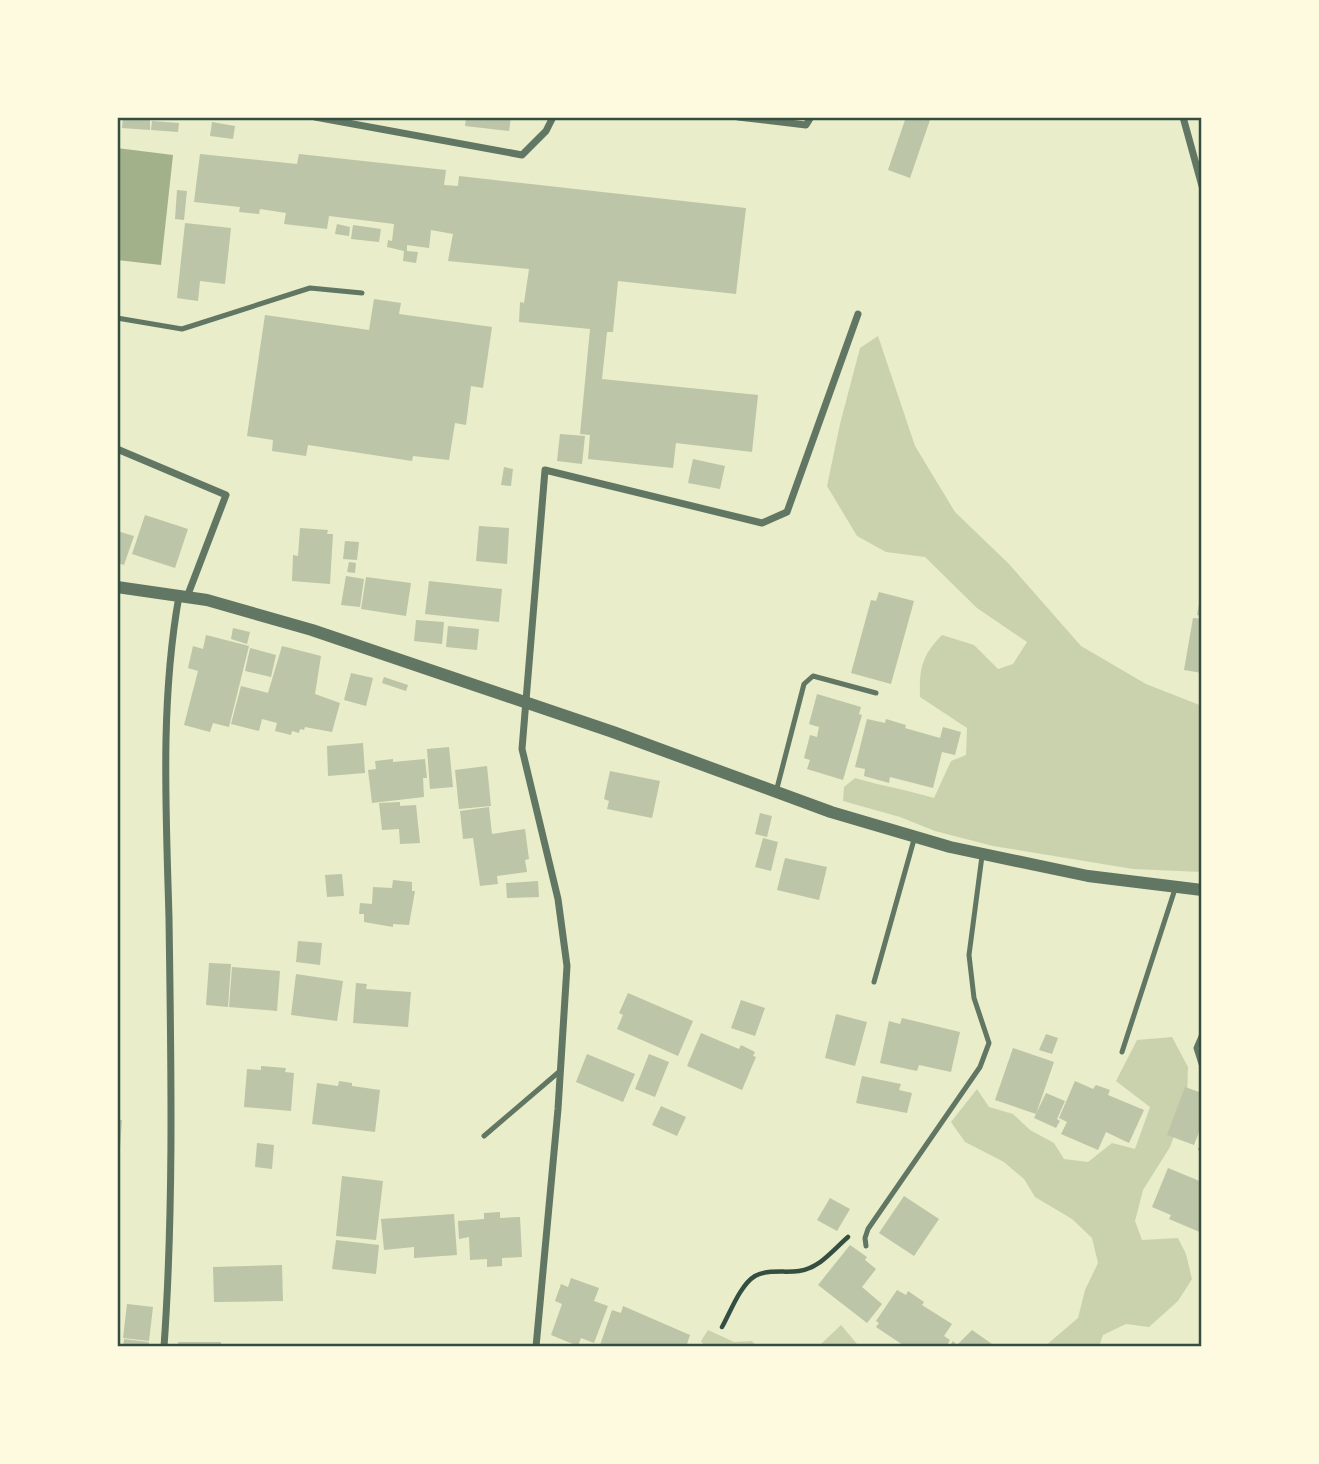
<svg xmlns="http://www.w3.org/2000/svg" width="1319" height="1464" viewBox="0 0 1319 1464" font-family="Bitter,serif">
  <rect width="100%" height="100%" fill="#e9edc9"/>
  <g fill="#cad2ad">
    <path d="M878,336l37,110 40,66 54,52 72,82 65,38 56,22v166l-69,-3 -140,-23 -58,-15 -35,-14 -57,-16 1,-14 11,-9c27,8 53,12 79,20l17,-37 15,-6 1,-27 -47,-31c-1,-28 2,-42 22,-62l32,10 24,24 15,-5 14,-22 -50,-34 -52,-51 -39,-5 -29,-16 -30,-50 13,-62 20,-76z"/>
    <path d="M1172,1037l16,30 -1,34 -17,46 -27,43 -8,31 7,19 36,-2 8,16 6,25 -14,22 -29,26 -23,-3 -23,11 -4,12h-55l34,-29 7,-28 13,-27 -6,-25 -20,-19 -37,-22 -11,-18 -20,-17 -39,-20 -14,-20 26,-33 12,18 24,7 17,16 24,13 10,16 24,3 24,-19 23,6 15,-42 -34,-26 21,-41z"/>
    <path d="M841,1325l16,19 8,3h-47z"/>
    <path d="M708,1330l26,12 18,-1 5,6h-52l-4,-6z"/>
  </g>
  <path fill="#a3b18a" d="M117,148l56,7 -12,110 -44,-5z"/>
  <g fill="#bcc5a7">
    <path d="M123,117l27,2v11l-28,-2z"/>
    <path d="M466,117h45l-2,14 -44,-5z"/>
    <path d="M906,117h25l-21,61 -22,-8z"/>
    <path d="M152,121l27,2 -1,9 -27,-2z"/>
    <path d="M212,122l23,4 -2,13 -23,-3z"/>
    <path d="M200,154l97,10 2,-10 147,16 -2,15 14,1 1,-10 287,32 -10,86 -118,-13 -5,51h-6l-5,47 156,16 -6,57 -76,-9 -3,25 -85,-9 2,-24 -10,-1 10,-105 -71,-7 1,-20 4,1 5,-34 -81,-8 5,-27 -22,-4 -2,18 -22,-3v6l11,1 -2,11 -13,-2 1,-10 -17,-4 1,-7 4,1 2,-17 -65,-8 -2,13 -43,-5 2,-11 -26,-4 -1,5 -20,-2 1,-5 -46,-5z"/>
    <path d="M177,190l10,1 -3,29 -9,-1z"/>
    <path d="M185,223l46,5 -6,56 -25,-3 -2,20 -21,-3z"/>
    <path d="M337,224l13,3 -1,9 -14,-2z"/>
    <path d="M353,225l28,4 -2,13 -28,-3z"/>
    <path d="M374,299l27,4 -2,11 93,13 -9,61 -12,-2 -5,39 -11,-2 -6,37 -36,-4 -1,5 -104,-16 -2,11 -34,-5 1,-11 -26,-4 18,-121 104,15z"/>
    <path d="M560,434l25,2 -3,28 -25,-3z"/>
    <path d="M693,459l32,7 -5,23 -32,-6z"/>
    <path d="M504,467l9,2 -2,17 -10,-1z"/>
    <path d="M145,515l43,14 -13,39 -43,-14z"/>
    <path d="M479,526l30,2 -2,36 -31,-3z"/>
    <path d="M300,528l28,2 -1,4h6l-3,50 -38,-3 1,-26 5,1z"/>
    <path d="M117,531l17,5 -10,29 -7,-2z"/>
    <path d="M345,541l14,1 -2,18 -14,-1z"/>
    <path d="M349,562l7,1 -1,10 -8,-1z"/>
    <path d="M346,576l18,3 -4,28 -19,-2z"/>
    <path d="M366,577l45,6 -5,33 -45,-7z"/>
    <path d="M429,581l73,8 -3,33 -74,-8z"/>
    <path d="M879,592l35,9 -23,83 -40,-11 20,-73 5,1z"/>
    <path d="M1200,598h2v18l-5,-1z"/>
    <path d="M1193,618l9,1v54l-18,-3z"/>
    <path d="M416,620l28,2 -2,22 -28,-3z"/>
    <path d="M448,626l31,3 -2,21 -31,-3z"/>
    <path d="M233,628l17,4 -3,12 -16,-5z"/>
    <path d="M206,635l43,11 -20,81 -16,-4 -3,9 -26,-7 14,-54 -10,-3 5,-22 10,3z"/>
    <path d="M282,646l39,10 -6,38 25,9 -8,29 -27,-5 -1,3 -4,-1 -1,4 -7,-2 -1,4 -16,-4 2,-8 -15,-4 -3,12 -28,-7 10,-38 27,7z"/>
    <path d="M250,648l26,7 -5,22 -26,-6z"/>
    <path d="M351,673l22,5 -7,28 -22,-6z"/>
    <path d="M384,677l24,8 -2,6 -24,-8z"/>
    <path d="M817,694l44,13 -2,7 3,1 -19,65 -36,-11 3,-9 -6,-2 6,-23 7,2 2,-10 -10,-3z"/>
    <path d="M867,719l18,4 1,-4 20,6 -1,3 35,10 3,-11 18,5 -6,23 -13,-3 -9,36 -43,-11 -1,6 -25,-7 1,-7 -10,-2z"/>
    <path d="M363,743l2,30 -37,3 -1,-30z"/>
    <path d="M449,747l4,40 -23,2 -3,-40z"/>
    <path d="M393,759v3l32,-3 2,19h-4l1,19 -52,6 -4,-33 8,-1 -1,-8z"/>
    <path d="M487,766l4,40 -32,3 -4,-39z"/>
    <path d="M610,771l50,10 -8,37 -45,-9 2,-8 -5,-2z"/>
    <path d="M400,802v4l16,-1 4,38 -20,1 -1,-15 -17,1 -3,-27z"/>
    <path d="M489,807l3,27 33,-5 4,30 -4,1 2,12 -30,4 1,8 -18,2 -7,-48 -10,1 -3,-28z"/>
    <path d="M760,813l12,3 -5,21 -12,-3z"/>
    <path d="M763,838l15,4 -7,29 -16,-4z"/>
    <path d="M785,858l42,9 -8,33 -42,-10z"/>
    <path d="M342,874l2,22 -17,1 -2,-22z"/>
    <path d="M393,880l19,2v9h3l-6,34 -16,-1v3l-29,-5v-8h-5l1,-11 12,1 1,-17 19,1z"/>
    <path d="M538,881l1,16 -32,1 -1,-15z"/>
    <path d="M298,941l24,2 -2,22 -24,-3z"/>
    <path d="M209,963l22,1 -3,43 -22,-2z"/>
    <path d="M232,967l48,4 -3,40 -48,-4z"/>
    <path d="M296,974l47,7 -6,40 -46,-6z"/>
    <path d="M356,983l11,1 -1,5 45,3 -3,35 -55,-4z"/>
    <path d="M628,993l65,28 -15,35 -61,-27 6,-14 -4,-2z"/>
    <path d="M741,1000l24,8 -10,28 -24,-8z"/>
    <path d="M836,1014l31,8 -12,44 -30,-8z"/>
    <path d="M902,1018l58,14 -9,40 -32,-7 -2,6 -37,-8 9,-42 11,3z"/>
    <path d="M701,1033l38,16 2,-4 14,7 -2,4 3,1 -14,33 -55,-24z"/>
    <path d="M1046,1034l12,4 -6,16 -13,-4z"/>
    <path d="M1013,1048l41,14 -18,52 -41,-14z"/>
    <path d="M587,1054l48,20 -12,28 -47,-20z"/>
    <path d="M649,1054l20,8 -14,35 -20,-8z"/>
    <path d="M261,1066l25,2 -1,4 9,1 -3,38 -47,-4 3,-38 14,1z"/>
    <path d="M862,1076l39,8 -2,6 13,3 -5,20 -51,-10z"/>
    <path d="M339,1081l13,2v3l28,4 -5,42 -63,-8 5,-41 21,3z"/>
    <path d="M1075,1081l18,8 3,-4 14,5 -2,5 36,15 -15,33 -23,-11 -8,18 -37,-16 6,-12 -8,-4z"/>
    <path d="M1185,1087l17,6v31l-8,21 -27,-10z"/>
    <path d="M1046,1093l19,8 -8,18 3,2 -4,7 -22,-10z"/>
    <path d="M661,1106l25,11 -9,19 -25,-11z"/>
    <path d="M117,1120h5l-3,42h-2z"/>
    <path d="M257,1143l17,2 -2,24 -17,-2z"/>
    <path d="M1168,1168l34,14v51l-33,-14 2,-4 -19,-8z"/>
    <path d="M342,1176l41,5 -7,59 -40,-4z"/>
    <path d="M904,1196l35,23 -25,37 -35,-23z"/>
    <path d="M830,1198l20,11 -13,22 -20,-11z"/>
    <path d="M500,1212v6l20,-1 2,40 -20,1v8l-15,1v-8l-17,1 -1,-23 -10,2 -1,-18 26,-2v-6z"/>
    <path d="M454,1214l3,41 -43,3v-11l-30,3 -3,-31z"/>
    <path d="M336,1240l43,5 -3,29 -44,-5z"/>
    <path d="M850,1245l17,12 -2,3 11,9 -14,18 20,17 -15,19 -49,-38z"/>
    <path d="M282,1265l1,36 -69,1 -1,-35z"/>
    <path d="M571,1278l28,10 -5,13 14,5 -14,37 -13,-5 -3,8 -27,-11 11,-31 -7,-3 6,-17 7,3z"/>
    <path d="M897,1290l9,5 2,-4 16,11 -2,3 30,19 -8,12 6,4 -4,7h-40l-30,-20 3,-4 -3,-2z"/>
    <path d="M127,1304l26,3 -4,34 -26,-3z"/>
    <path d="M623,1306l67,29 -4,12 -86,-2 12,-35 9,3z"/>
    <path d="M972,1330l20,14 -1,3h-42l4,-6 4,4z"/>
    <path d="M124,1339l25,3v5h-26z"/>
    <rect x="178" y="1342" width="43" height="5"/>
  </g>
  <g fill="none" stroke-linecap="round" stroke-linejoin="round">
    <path stroke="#344e41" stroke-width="4.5" d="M722,1327c8,-14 18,-42 33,-51 13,-7 30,-3 44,-5 21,-3 34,-21 49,-34"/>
    <g stroke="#617663" stroke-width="5">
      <path d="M117,318l65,11 128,-41 52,5"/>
      <path d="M776,792l28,-108 9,-8 63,17"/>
      <path d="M874,982l41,-146"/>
      <path d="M1202,1034l-6,14 6,19"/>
      <path d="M1122,1052l53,-163"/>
      <path d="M484,1136l76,-65"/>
      <path d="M1201,1149l1,-3"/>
      <path d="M866,1246l-1,-8 3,-9 112,-162 9,-24 -15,-45 -5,-43 13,-99"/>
    </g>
    <g stroke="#617663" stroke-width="7">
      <path d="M315,117l207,38 24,-24 7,-14"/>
      <path d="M738,117l68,8 5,-8"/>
      <path d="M1183,117l19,69"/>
      <path d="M117,449l109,46 -39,102"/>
      <path d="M164,1347c10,-143 7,-286 5,-429 -3,-108 -9,-216 10,-322"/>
      <path d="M536,1347l22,-238 9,-143 -9,-67 -36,-150 23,-279 217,53 25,-11 71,-198"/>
    </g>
    <path stroke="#617663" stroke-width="12" d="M117,587l90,13 105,30 301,102 218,80 119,35 138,29 114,14"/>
  </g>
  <rect width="1319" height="1464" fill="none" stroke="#fefae0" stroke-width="238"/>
  <rect x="119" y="119" width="1081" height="1226" fill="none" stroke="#344e41" stroke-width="2.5"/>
</svg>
